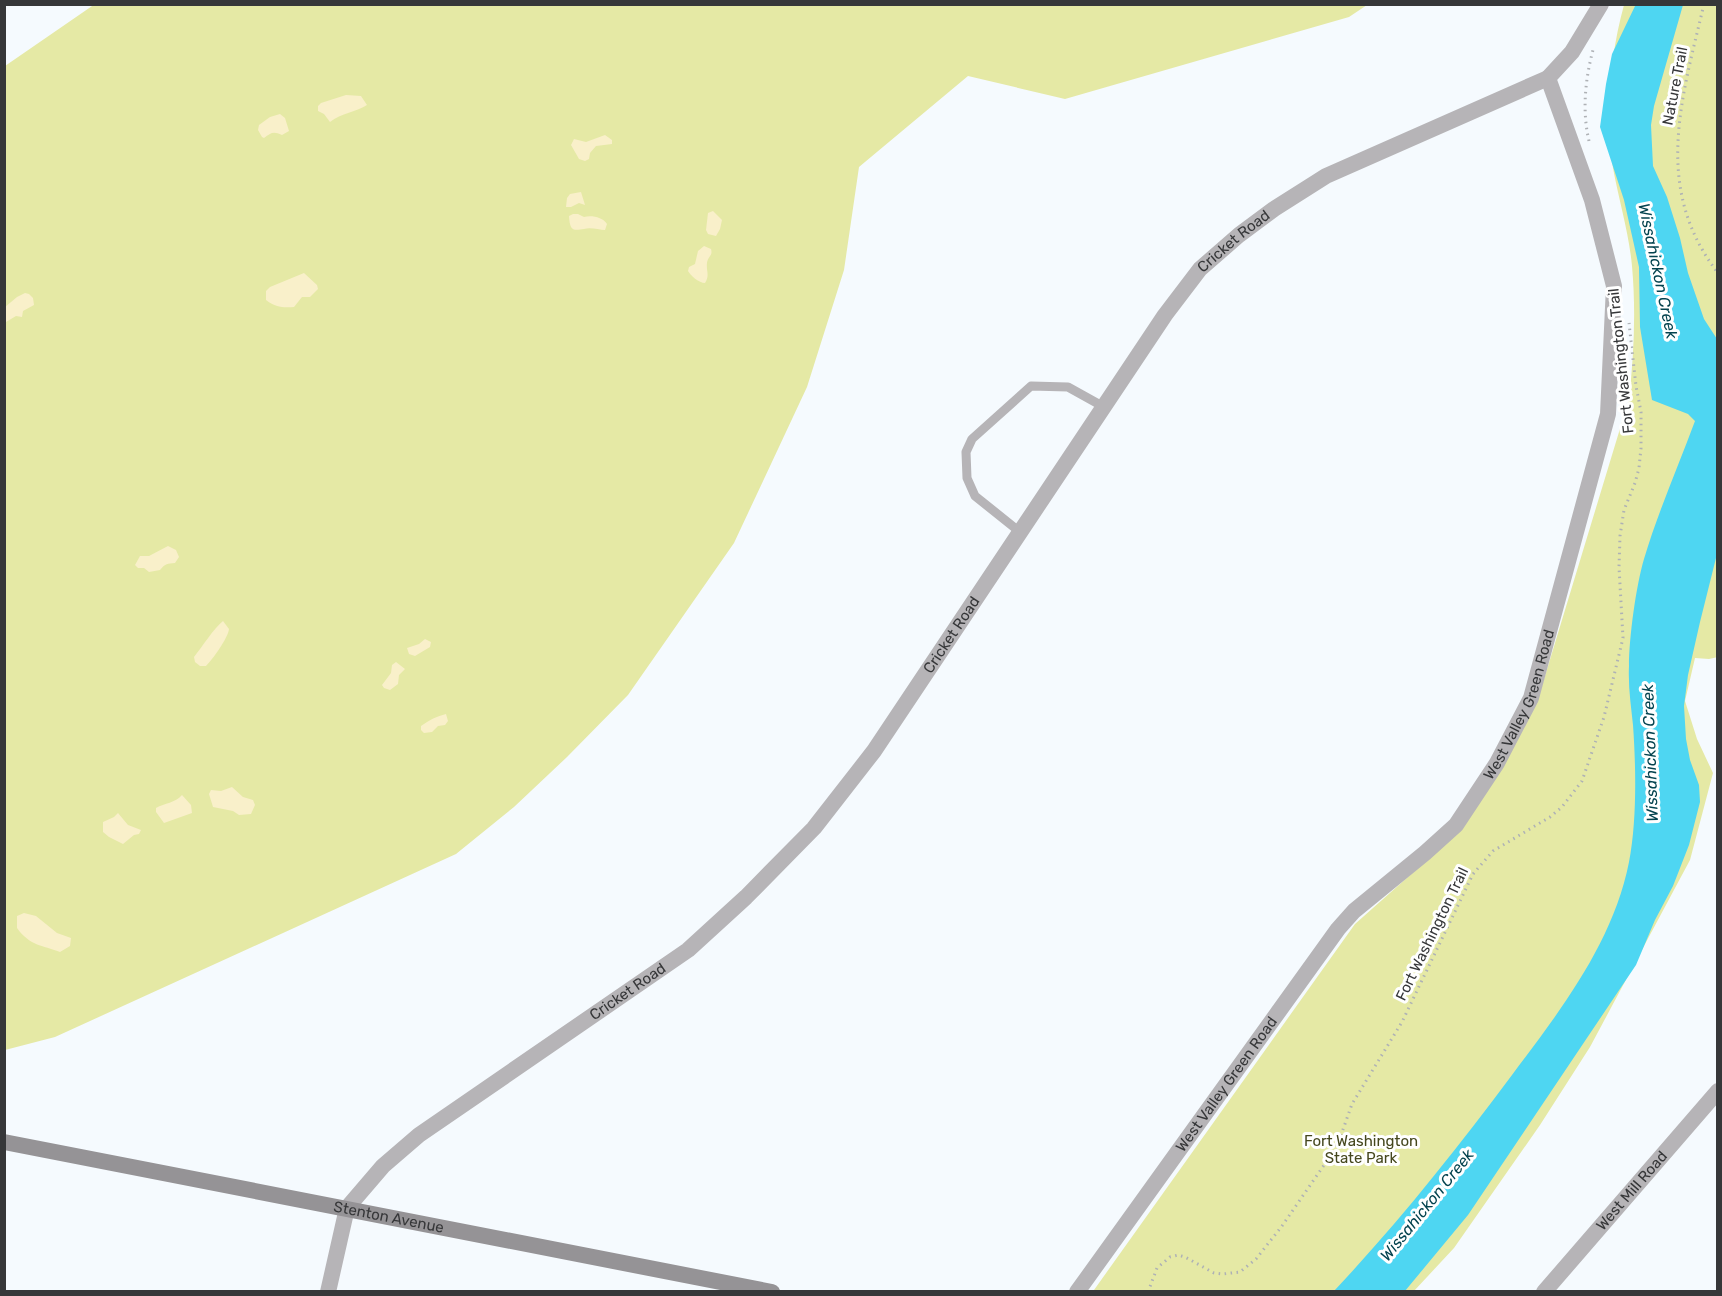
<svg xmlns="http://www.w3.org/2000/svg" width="1722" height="1296" viewBox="0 0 1722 1296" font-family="Rubik,sans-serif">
  <rect width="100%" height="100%" fill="#f5fafe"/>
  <g fill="#e5e9a5">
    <path d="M95,4l1272,1 -18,12 -284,82 -97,-23 -109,91 -15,103 -37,117 -73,156 -106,152 -61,62 -53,50 -58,47 -401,183 -50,13v-984z"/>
    <path d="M1624,5h93l1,652 -9,2 -14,-1 -10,43 12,38 16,34 -23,87 -100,187 -50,78 -86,123 -40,43 -320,-1 261,-366 107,-95 76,-130 91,-300c5,-44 7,-89 3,-133 -3,-33 -13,-65 -19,-98 -8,-52 -3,-113 11,-163z"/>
  </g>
  <g fill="#f9f0ca">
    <path d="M346,95l15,1 6,9c-10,7 -26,8 -37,17l-6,-8 -6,-3v-5l3,-3z"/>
    <path d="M280,114l5,4 4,13 -7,4c-9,-4 -11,-2 -18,3l-2,-1 -4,-7 1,-5 11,-8z"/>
    <path d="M605,135l7,5v4l-16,2 -6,7 -1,6 -4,2 -6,-2 -8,-14 3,-6 12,3z"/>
    <path d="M581,192l4,13 -6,-2 -8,4h-5l1,-9 3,-4z"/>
    <path d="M713,211l9,9 -2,9 -4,7 -8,-2 -2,-4 2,-17z"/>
    <path d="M573,214h5l6,3c7,-2 19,0 23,7l-2,6c-6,0 -14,-3 -21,-1 -12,2 -14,1 -15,-13z"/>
    <path d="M704,246l7,3c2,7 -3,7 -4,14 -1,8 3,12 -2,20 -6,0 -14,-7 -17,-12l1,-4 6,-3 3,-13z"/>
    <path d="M304,273l13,12 1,4 -8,8h-8l-8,10c-11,1 -19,0 -28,-7v-9l4,-4z"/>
    <path d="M25,293l4,1 4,4 1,7 -11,6 -1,6 -6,-1 -10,6 -1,7v-22l12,-10z"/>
    <path d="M168,546l8,4 3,7 -4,6c-8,1 -9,0 -15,7l-11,2 -5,-4h-6l-3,-3 5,-9h9z"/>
    <path d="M223,621l6,8c-1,9 -16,30 -23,37h-6l-5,-4 -1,-5c8,-10 20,-29 29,-36z"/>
    <path d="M425,639l6,3 -1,5 -15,9 -6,-2 -2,-6 12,-4z"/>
    <path d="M396,662l9,7 -6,6 -1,9 -8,6 -6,-2 -2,-3 9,-12 1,-8z"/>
    <path d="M446,714l2,7 -3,4 -7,1 -6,6 -8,1 -3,-3v-4c8,-6 16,-10 25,-12z"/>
    <path d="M232,787l11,10 10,3 2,5 -4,9 -12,1 -6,-4 -20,-4 -4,-13 2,-4 10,1z"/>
    <path d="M182,795l9,10 1,8 -28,10 -8,-11v-4c9,-5 19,-5 26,-13z"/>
    <path d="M118,813l10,12 13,5 -2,4 -5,1 -11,9 -14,-7 -6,-5v-10l11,-5z"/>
    <path d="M24,913l12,3 21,17 14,5 -1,8 -10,6c-18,-7 -30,-6 -43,-24v-12z"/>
  </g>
  <path fill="#4ed6f2" d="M1636,4l47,1 -29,101 -3,19 2,41 14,31 13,41 8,35 16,46 13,20v215l-17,68 -12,53 -4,31 2,33 4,21 9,25 1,17 -11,43 -16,41 -18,34 -19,45 -168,250 -63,76h-71c64,-68 122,-141 178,-216 48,-64 101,-132 117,-213 8,-41 7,-95 4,-137 -2,-19 -5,-39 -4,-59 0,-28 7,-80 15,-107 14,-47 34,-92 51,-138l-7,-7 -36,-14 -12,-73 -1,-60 -15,-67 -24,-73 6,-43 6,-30z"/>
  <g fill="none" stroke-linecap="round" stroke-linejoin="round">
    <g stroke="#aeb1b5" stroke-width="3" stroke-dasharray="1.5 4.5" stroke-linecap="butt">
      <path d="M1704,4c-22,94 -52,184 14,269"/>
      <path d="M1589,141c-7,-30 -4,-61 4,-91"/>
      <path d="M1148,1292l9,-24 13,-11 8,-2 7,2 29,16 9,1 17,-2 16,-13 26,-33 49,-71 9,-17 12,-34 50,-82 71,-148 20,-23 57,-34 12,-10 20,-26 22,-64 19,-79 -4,-71 1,-31 4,-26 11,-27 4,-15 2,-20v-36l-5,-26 -7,-63"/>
    </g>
    <path stroke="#b6b4b7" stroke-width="9" d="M1020,532l-45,-36 -8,-18 -1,-26 6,-13 59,-53 37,1 36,20"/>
    <g stroke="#b6b4b7" stroke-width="16">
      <path id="s1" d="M347,1208l36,-42 36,-31 269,-185 58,-53 68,-69 60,-77 291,-436 35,-46 39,-34 35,-26 41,-26 11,-7 222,-98"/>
      <path id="s2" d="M1077,1292l261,-363 16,-18 71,-58 31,-28 41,-62 34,-65 77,-284 6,-128 -22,-86 -44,-122 24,-26 29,-48"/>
      <path id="s3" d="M1544,1292l174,-201"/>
    </g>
    <path stroke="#b6b4b7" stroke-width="16" d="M328,1292l19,-84"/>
    <path stroke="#959396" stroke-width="16" id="s4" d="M4,1142l768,150"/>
  </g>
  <g text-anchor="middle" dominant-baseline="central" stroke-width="6" stroke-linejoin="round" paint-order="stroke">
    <g font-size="15" fill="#363739" stroke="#fff">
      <text transform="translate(1675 86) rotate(-79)">Nature Trail</text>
      <text stroke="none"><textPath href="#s1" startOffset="1328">Cricket Road</textPath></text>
      <text transform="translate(1621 361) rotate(-96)">Fort Washington Trail</text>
      <text stroke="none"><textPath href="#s1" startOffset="842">Cricket Road</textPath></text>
      <text stroke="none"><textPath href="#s2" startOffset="742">West Valley Green Road</textPath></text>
      <text transform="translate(1432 934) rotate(-64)">Fort Washington Trail</text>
      <text stroke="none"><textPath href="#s1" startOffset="356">Cricket Road</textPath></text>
      <text stroke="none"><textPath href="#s2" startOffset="256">West Valley Green Road</textPath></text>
      <text stroke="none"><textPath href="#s3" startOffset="134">West Mill Road</textPath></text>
      <text stroke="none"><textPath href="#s4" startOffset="392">Stenton Avenue</textPath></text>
    </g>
    <g font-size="15" fill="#45471e" stroke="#fff">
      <text x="1361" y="1141">Fort Washington<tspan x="1361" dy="17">State Park</tspan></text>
    </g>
    <g font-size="16" font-style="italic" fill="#04434f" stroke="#fff">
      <text transform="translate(1658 271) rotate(78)">Wissahickon Creek</text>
      <text transform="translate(1650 753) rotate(-92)">Wissahickon Creek</text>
      <text transform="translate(1427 1205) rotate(-51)">Wissahickon Creek</text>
    </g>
  </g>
  <rect width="1722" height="1296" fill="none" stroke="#363739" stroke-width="12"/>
</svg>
